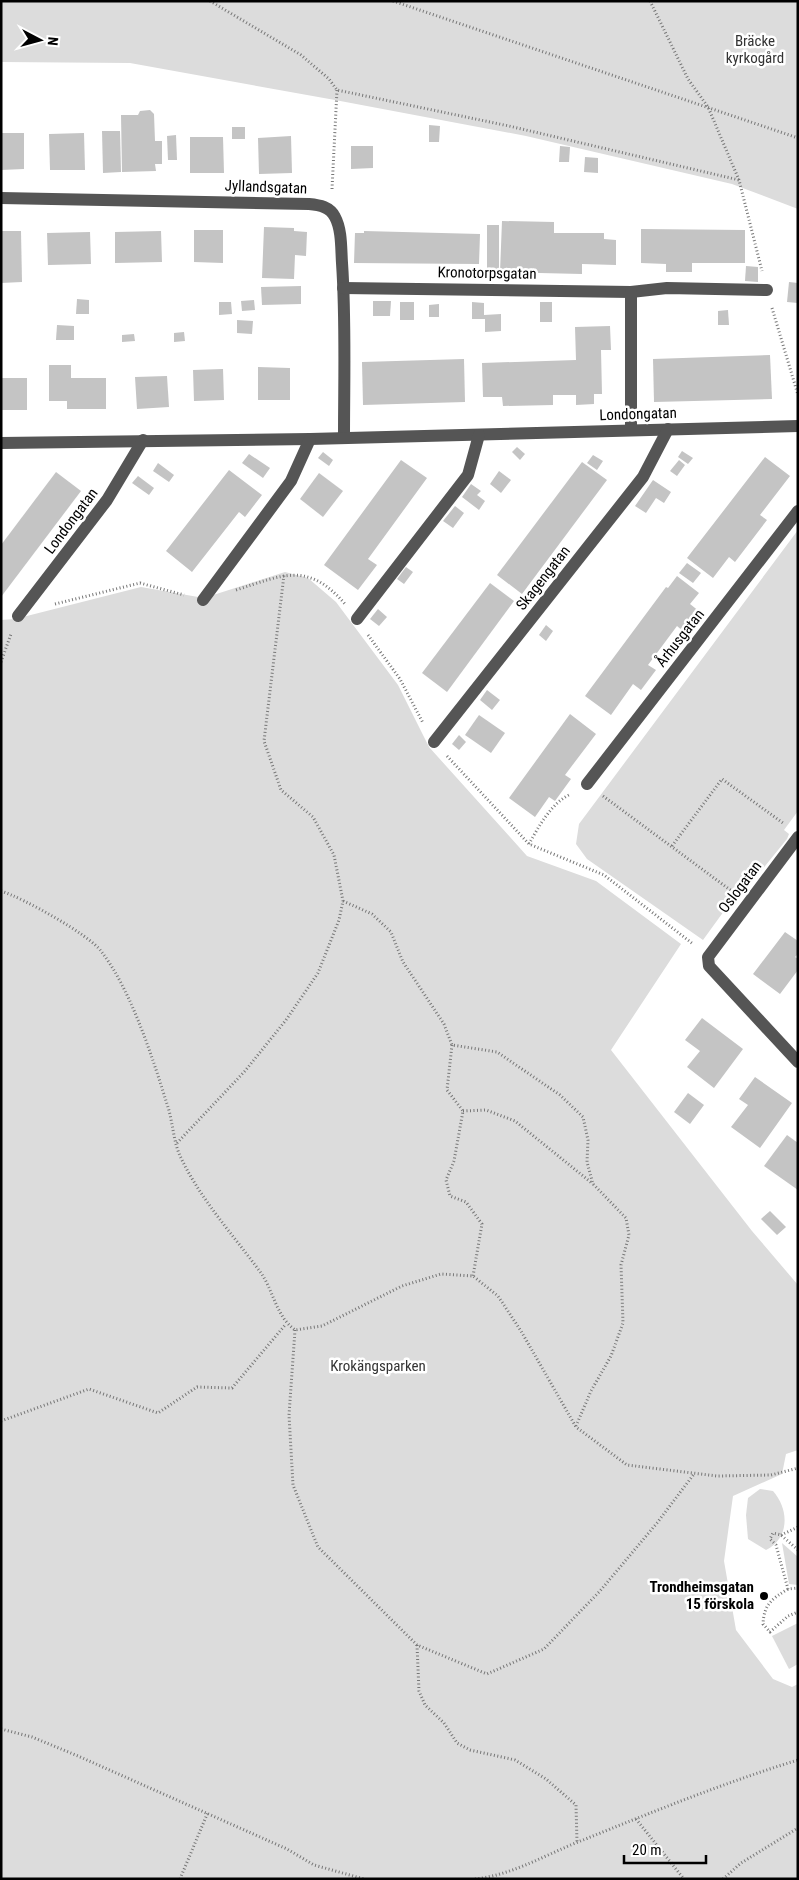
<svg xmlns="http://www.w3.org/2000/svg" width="799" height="1880" viewBox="0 0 799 1880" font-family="'Roboto Condensed',sans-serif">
  <rect width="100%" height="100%" fill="#fff"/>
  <g fill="#dcdcdc">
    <path d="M1,1h797v208l-66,-25 -206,-48 -191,-36 -205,-37 -129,-1z"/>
    <path d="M798,530v281l-14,19 5,4 -2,5 -39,48 -3,3 -5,-1 -37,51 -116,-81 -11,-15 3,-20z"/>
    <path d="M285,572l23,6 28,24 62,83 31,62 98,109 69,25 85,63 -70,106 141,181 46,54v165l-12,4 -4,20 -49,22 -9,65 12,69 37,49 19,8 6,-3v195h-797v-1259l14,-1 126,-32 63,11z"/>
    <path d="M760,1489l13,2c16,18 17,47 -7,59l-18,-11 -2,-24 2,-17z"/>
    <path d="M782,1543l16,14v28l-9,-1z"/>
    <path d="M798,1623v41l-9,5 -17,-33z"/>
  </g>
  <g fill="#c4c4c4">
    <path d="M150,110l4,4 1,27h7v23h-7l1,7 -34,1 -1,-57h17l2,-4z"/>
    <path d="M429,125l11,1 -1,16h-10z"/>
    <rect x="232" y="127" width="13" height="12"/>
    <path d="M102,131h18l1,41 -18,1z"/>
    <path d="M1,133h23v36l-23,1z"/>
    <path d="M84,133l1,37h-35l-1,-36z"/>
    <path d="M176,135l1,25h-9l-1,-24z"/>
    <path d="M291,136l1,37 -33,1 -1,-36z"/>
    <path d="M190,137h33l1,36h-34z"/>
    <path d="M351,146h22v22l-22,1z"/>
    <path d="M560,146l10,1 -1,15h-10z"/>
    <path d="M585,157l13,1v15l-14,-1z"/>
    <path d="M502,221l52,1v11h50v6l12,1v25l-34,-1v10l-82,-2z"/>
    <path d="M487,225h12v47l-12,-1z"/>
    <path d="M264,227l30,1v3l13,1 -1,24 -11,-1 -1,24 -32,-1z"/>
    <path d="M641,229l104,1v33h-53v9h-26v-8l-25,-1z"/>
    <path d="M194,230h29v33l-29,-1z"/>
    <path d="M1,231h20l1,51 -21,1z"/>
    <path d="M161,231l1,31 -47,1v-31z"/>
    <path d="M364,231l116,3 -1,30 -125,-1 1,-30h9z"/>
    <path d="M90,232l1,32 -43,1 -1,-32z"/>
    <path d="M746,266l12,1v15l-13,-1z"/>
    <path d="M789,282l9,1v20l-11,-1z"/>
    <path d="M301,286v18l-39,1 -1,-18z"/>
    <path d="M77,299l12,1v14h-13z"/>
    <path d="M254,300l1,10 -13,1 -1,-10z"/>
    <path d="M373,301h18l-1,15h-17z"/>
    <path d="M219,302h12l1,12 -13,1z"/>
    <rect x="400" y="302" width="14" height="18"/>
    <path d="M472,302l12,1v12l17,-1v17l-16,1v-13h-13z"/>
    <rect x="540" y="302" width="12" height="20"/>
    <path d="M439,304v13h-10v-12z"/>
    <path d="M728,310l1,15h-11v-14z"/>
    <path d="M237,320l16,1 -1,13 -15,-1z"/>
    <path d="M57,325l17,1v14h-18z"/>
    <path d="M610,326l1,24h-10l1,44h-8v10l-18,1v-10h-23v10l-50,1 -1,-9h-19l-1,-34 94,-3 -1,-33z"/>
    <path d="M184,332l1,9 -11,1v-9z"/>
    <path d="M134,334l1,7 -13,1v-7z"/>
    <path d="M770,355l2,44 -118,3 -1,-43z"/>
    <path d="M464,359l1,43 -102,3 -1,-43z"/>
    <path d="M49,365h22v13h35v31h-39v-8h-18z"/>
    <path d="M258,367l32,1v32h-32z"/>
    <path d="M223,369l1,31 -30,1 -1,-31z"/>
    <path d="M167,376l2,31 -32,2 -2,-32z"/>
    <rect x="1" y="378" width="26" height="32"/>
    <path d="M517,447l8,7 -5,6 -8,-8z"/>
    <path d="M682,451l11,7 -5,6 -10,-7z"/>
    <path d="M323,452l10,8 -4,6 -11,-8z"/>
    <path d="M249,454l21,14 -7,10 -21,-15z"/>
    <path d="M593,455l10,6 -6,9 -10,-7z"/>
    <path d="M765,457l25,19 -30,39 7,5 -32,42 -6,-5 -16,21 -26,-20z"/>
    <path d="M401,460l26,18 -59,81 9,6 -19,25 -34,-25z"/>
    <path d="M679,460l6,5 -8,11 -7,-5z"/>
    <path d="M582,462l25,18 -85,114 -25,-19z"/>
    <path d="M158,463l16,12 -5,7 -16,-11z"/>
    <path d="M229,470l33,25 -17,22 -6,-5 -47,60 -26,-21z"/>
    <path d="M499,471l12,9 -10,13 -11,-9z"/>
    <path d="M56,472l25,19 -80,106v-52z"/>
    <path d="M319,473l24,18 -20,26 -23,-18z"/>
    <path d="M138,476l16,12 -5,7 -17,-12z"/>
    <path d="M653,480l18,12 -7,11 -8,-5 -10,15 -11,-7z"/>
    <path d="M471,484l10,7 -4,4 8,6 -6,9 -17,-13z"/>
    <path d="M455,506l9,7 -11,15 -10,-7z"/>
    <path d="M687,563l14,10 -8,10 -14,-10z"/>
    <path d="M406,567l7,5 -9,12 -7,-5z"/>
    <path d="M677,576l22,17 -9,11 10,8 -16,20 -7,-6 -29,39 8,5 -15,20 -8,-6 -22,31 -26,-19 81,-109 2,1z"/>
    <path d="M490,583l24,18 -67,91 -25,-19z"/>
    <path d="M378,609l9,8 -8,9 -9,-7z"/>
    <path d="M546,625l7,6 -7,10 -7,-6z"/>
    <path d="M487,690l13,10 -8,10 -12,-10z"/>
    <path d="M570,714l26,20 -31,41 6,4 -16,22 -6,-4 -14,20 -26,-19z"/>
    <path d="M479,715l26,18 -14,20 -26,-18z"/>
    <path d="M459,735l7,7 -7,8 -7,-6z"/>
    <path d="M785,932l13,9v13l-3,3 3,2v11l-18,24 -27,-20z"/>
    <path d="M702,1018l41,31 -29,39 -27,-21 13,-16 -15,-11z"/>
    <path d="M755,1077l37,26 -32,45 -29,-21 17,-22 -9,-6z"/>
    <path d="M688,1093l16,12 -14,19 -16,-12z"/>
    <path d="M787,1135l11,8v47l-34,-24z"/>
    <path d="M770,1211l16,16 -9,8 -16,-16z"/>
  </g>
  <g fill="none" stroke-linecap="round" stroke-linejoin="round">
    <g stroke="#777" stroke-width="3" stroke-dasharray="1 2.5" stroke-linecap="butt">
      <path d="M210,1l91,54 28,24 8,11 172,36 230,54"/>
      <path d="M393,1l405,137"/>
      <path d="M650,1l38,78 20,28 31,73 23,91"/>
      <path d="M332,189l5,-99"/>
      <path d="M772,308l26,87"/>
      <path d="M236,590c47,-15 72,-29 109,14"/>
      <path d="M55,604l85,-21 44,12"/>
      <path d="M368,635l32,44 23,44"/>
      <path d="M1,662l10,-28"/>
      <path d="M447,756l82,88 75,31 89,69"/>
      <path d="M603,796l130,96"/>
      <path d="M529,844c10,-18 23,-42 42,-50"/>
      <path d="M672,846l50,-67 61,44"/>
      <path d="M1,891c22,7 87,43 100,60 30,39 51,105 66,153 6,17 6,38 14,54 20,42 53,78 80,115 13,19 15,43 34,57l27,-4 80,-40 39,-12 32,2 25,20 23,35 55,96 51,38 90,11 54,-1 27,-7"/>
      <path d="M343,901l29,13 19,18 12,30 41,62 8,21 45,7 63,43 23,22 5,23 -1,22 6,22 33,34 3,17 -8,30 2,58 -12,33 -20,35 -15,35"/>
      <path d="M452,1045l-5,45 16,21 -9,50 -8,19 4,16 16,6 16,22 -9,52"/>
      <path d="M463,1111l23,-1 29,11 78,63"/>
      <path d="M177,1143l68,-72 41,-51 32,-47 21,-53 4,-19 -9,-46 -21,-38 -32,-27 -17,-49 20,-166"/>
      <path d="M295,1330l-6,85 4,70 25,62 99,98 70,29 57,-25 56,-58 57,-68 37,-49"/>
      <path d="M1,1421l88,-32 69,24 39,-26 35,1 54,-64"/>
      <path d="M781,1535l17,-8"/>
      <path d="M798,1550l-17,-15 -8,-2 -3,6 6,6 12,44 10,-1"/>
      <path d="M788,1589c-16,10 -24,15 -25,35l7,8 18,-16 10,-4"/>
      <path d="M417,1645l2,46 6,14 19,18 13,20 13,7 45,10 31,19 30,26 1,37"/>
      <path d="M1,1729l31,8 46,19 209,93 27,16 50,14"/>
      <path d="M636,1819l48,60"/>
      <path d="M180,1879l28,-67"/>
      <path d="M475,1879c37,-4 68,-23 103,-37 72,-29 145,-59 220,-82"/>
      <path d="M723,1879l18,-16 57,-35"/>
    </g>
    <g stroke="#555" stroke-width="12">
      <path d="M1,198l308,6c11,1 21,3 26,13 7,13 6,32 7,46 4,58 2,116 2,174"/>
      <path d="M343,288l288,4 36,-4 100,2"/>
      <path d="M631,292v138"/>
      <path d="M1,443l309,-4 488,-13"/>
      <path d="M203,600l88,-119 19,-42"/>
      <path d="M18,616l89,-116 36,-60"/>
      <path d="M357,619l111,-144 11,-40"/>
      <path d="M434,742l209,-265 25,-48"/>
      <path d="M587,784l211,-273"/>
      <path d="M798,837l-90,120 1,9 89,96"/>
    </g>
  </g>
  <circle fill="#000" stroke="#fff" stroke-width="2" cx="764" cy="1596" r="5"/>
  <g text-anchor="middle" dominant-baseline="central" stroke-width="5" stroke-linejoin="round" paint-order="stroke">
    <g font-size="15" fill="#333" stroke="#fff">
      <text x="755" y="41">Bräcke<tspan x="755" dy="17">kyrkogård</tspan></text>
      <text x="378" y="1366">Krokängsparken</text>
    </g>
    <g font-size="15" fill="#000" stroke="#fff">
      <text transform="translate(266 187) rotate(2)">Jyllandsgatan</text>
      <text transform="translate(487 273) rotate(1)">Kronotorpsgatan</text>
      <text transform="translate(638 414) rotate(-2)">Londongatan</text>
      <text transform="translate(71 521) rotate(-53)">Londongatan</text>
      <text transform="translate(543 578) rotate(-52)">Skagengatan</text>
      <text transform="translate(680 638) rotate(-52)">Århusgatan</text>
      <text transform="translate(740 887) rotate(-53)">Oslogatan</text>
    </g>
    <g font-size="15" font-weight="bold" fill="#000" stroke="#fff" text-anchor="end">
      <text x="754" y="1587">Trondheimsgatan<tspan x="754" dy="17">15 förskola</tspan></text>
    </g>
  </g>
  <rect width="799" height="1880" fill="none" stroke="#000000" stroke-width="5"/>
  <g transform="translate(40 40) rotate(96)" stroke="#ffffff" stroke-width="4" paint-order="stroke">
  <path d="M0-4L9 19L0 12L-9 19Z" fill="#000000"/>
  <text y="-8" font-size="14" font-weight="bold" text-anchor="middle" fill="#000000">N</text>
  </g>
  <path d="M624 1855v8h82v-8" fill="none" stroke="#000000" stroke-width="2.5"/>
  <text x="632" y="1855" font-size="15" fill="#000000" stroke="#ffffff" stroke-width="4" paint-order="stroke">20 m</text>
</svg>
